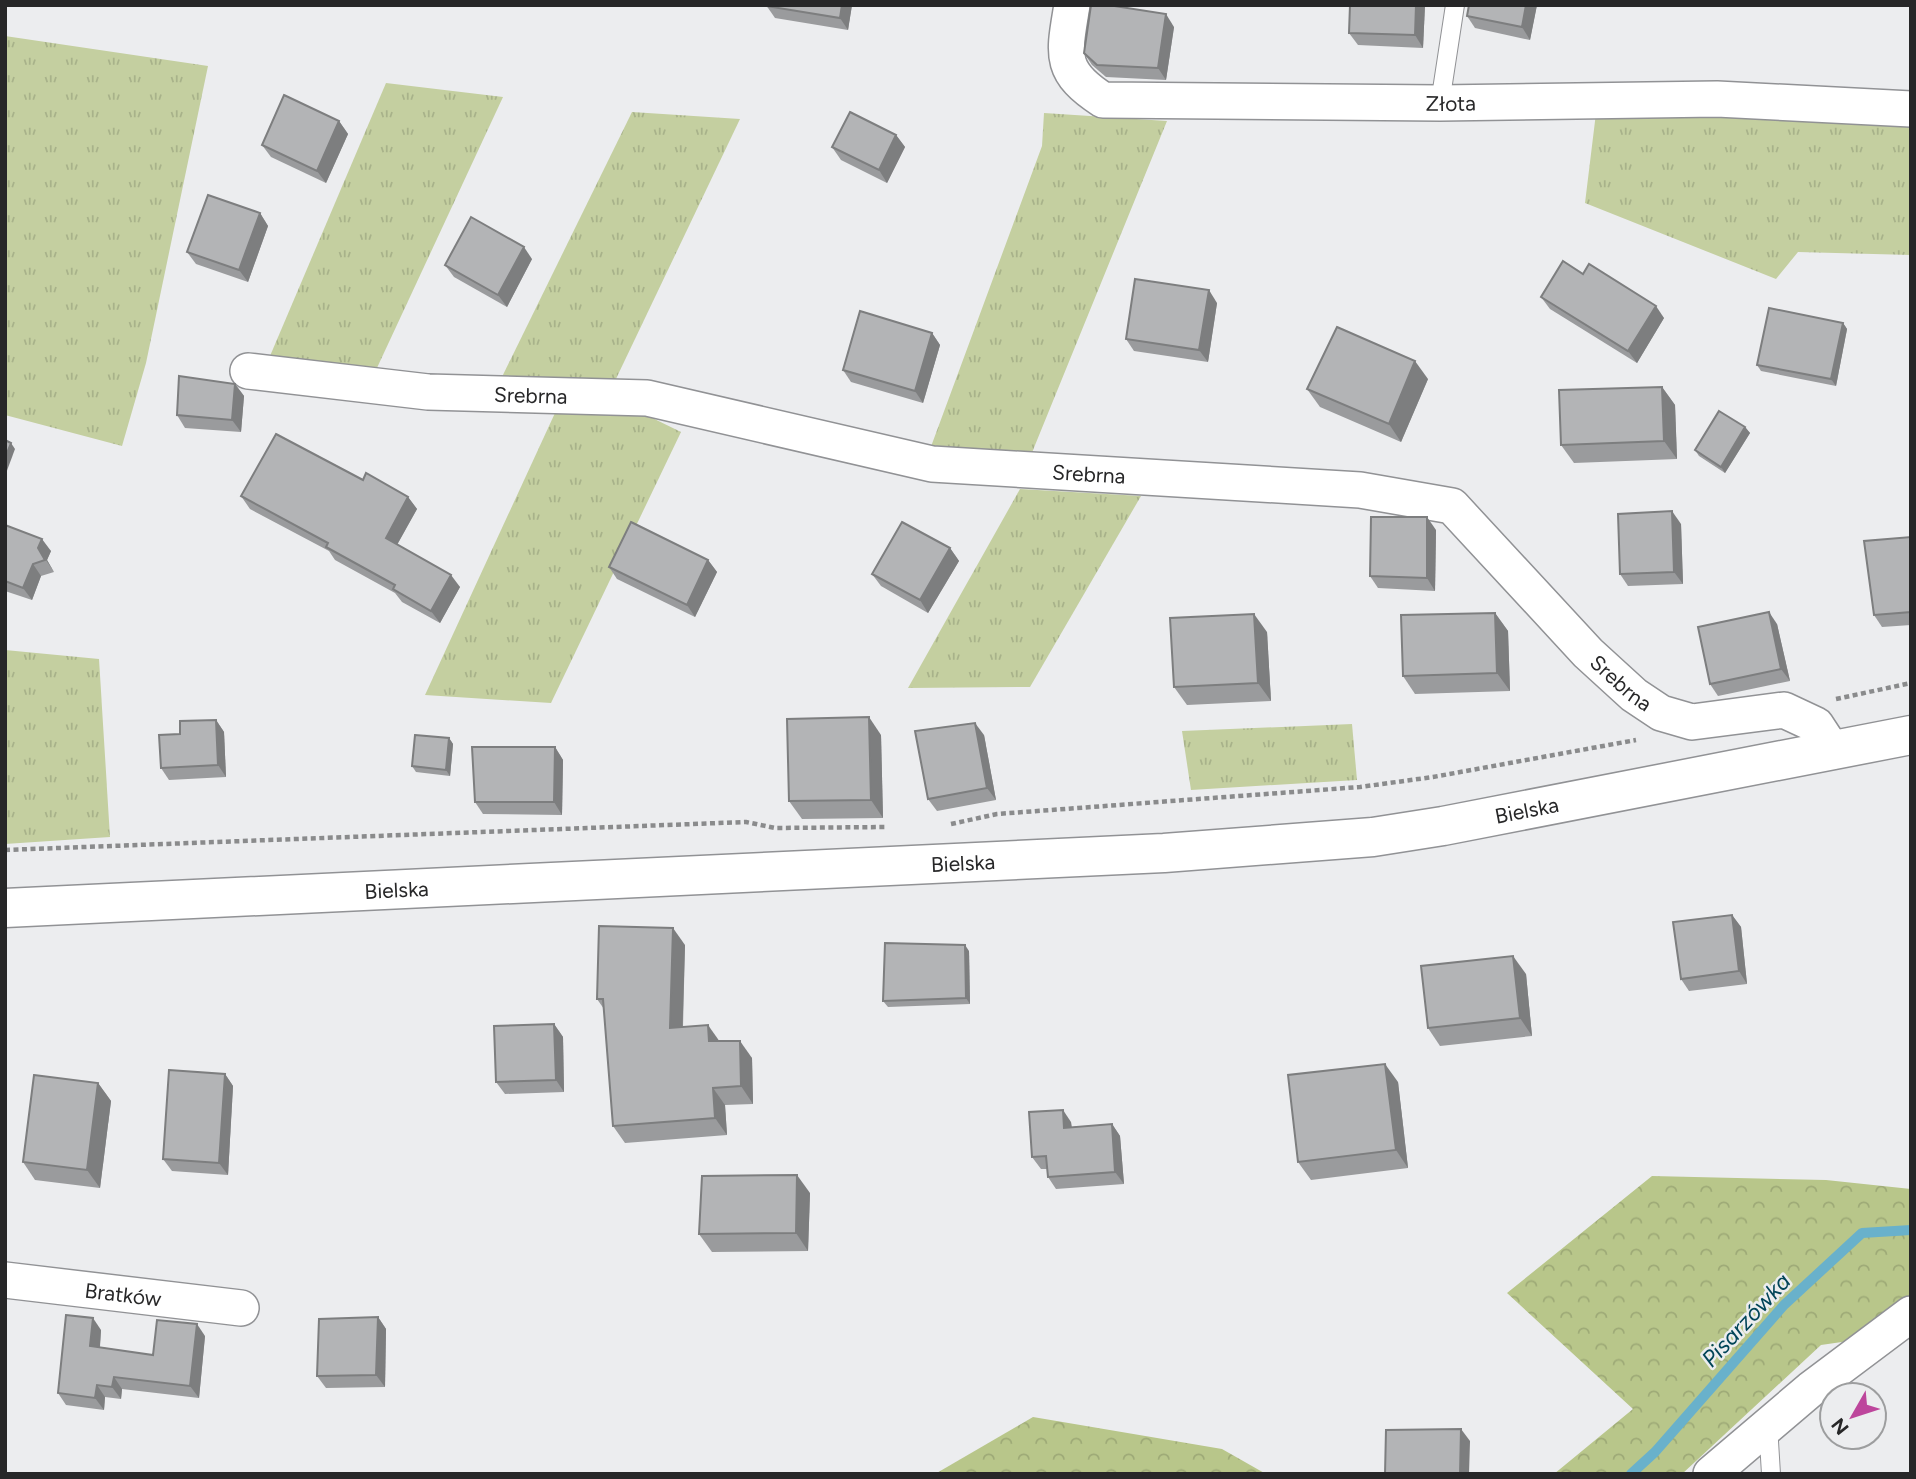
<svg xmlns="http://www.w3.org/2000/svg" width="1916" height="1479" viewBox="0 0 1916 1479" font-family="Figtree,sans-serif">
  <defs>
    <pattern id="grass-tufts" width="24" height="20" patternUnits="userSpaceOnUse" patternTransform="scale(1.75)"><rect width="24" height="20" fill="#c4cfa0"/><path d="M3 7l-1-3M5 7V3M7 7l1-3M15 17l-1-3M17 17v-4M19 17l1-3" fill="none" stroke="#a8b28a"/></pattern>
    <pattern id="forest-crowns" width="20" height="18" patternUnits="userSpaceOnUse" patternTransform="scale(1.75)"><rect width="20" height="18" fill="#b8c68a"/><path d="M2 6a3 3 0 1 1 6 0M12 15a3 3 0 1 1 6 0" fill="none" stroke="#9eaa77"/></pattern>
  </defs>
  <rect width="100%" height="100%" fill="#ecedef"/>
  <g fill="url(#grass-tufts)">
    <path d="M5,36l203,30 -62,297 -24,83 -117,-31z"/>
    <path d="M386,83l117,14 -127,273 -106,-14z"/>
    <path d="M632,112l108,7 -126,264 -114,-2z"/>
    <path d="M1044,113l123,8 -136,334 -102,-3 113,-306z"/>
    <path d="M1596,113l315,11v131l-113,-3 -22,27 -191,-76z"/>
    <path d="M636,410l45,22 -130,271 -126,-8 130,-282z"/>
    <path d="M1020,489l121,7 -111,191 -122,1z"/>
    <path d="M5,650l94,9 11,178 -105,7z"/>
    <path d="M1352,724l5,56 -166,10 -9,-59z"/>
  </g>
  <g fill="url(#forest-crowns)">
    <path d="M1652,1176l174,4 85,9v143l-90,13 -139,129h-128l79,-65 -126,-116z"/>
    <path d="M1033,1417l189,32 44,25h-331z"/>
  </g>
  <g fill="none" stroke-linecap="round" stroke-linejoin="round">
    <path stroke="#69b1cb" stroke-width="10" d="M1631,1474l24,-22 129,-147 78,-72 49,-3"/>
    <defs>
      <g id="service">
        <path d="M1440,103l15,-98"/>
        <path d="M1768,1425l3,49"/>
      </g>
      <g id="minor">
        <path id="s1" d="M1072,5c-8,49 -14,66 31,95l337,3 277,-4 194,10"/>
        <path id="s2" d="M248,371l180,21 219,6 285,66 428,26 92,16 136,147 46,42 27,18 31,9 92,-12 32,15 17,26"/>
        <path id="s3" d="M5,1280l236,28"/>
        <path d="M1711,1474l100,-85 100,-75"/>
      </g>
      <g id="primary">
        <path id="s4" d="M5,908l1159,-55 209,-16 70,-11 468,-91"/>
      </g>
    </defs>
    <use href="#service" stroke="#919295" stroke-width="20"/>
    <use href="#minor" stroke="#919295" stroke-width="38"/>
    <use href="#primary" stroke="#919295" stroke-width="41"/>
    <g stroke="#8a8b8c" stroke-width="4.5" stroke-dasharray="5 3.5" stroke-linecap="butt">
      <path d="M1836,699l75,-16"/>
      <path d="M951,824l46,-10 363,-27 73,-10 203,-37"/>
      <path d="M5,850l741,-28 29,6 111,-1"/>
    </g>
    <use href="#service" stroke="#fff" stroke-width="18"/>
    <use href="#minor" stroke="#fff" stroke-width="35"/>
    <use href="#primary" stroke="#fff" stroke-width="38"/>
  </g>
  <g fill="#9a9b9d">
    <path d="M766,5h86l-4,25 -73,-12z"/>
    <path d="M1425,5l-2,43 -65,-3 -9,-12z"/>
    <path d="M1537,5l-7,35 -55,-12 -8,-12z"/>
    <path d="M1174,27l-8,53 -60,-3 -14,-12 -8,-12z"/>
    <path d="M339,121l9,13 -22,49 -55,-26 -9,-12z"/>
    <path d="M896,135l9,12 -18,36 -46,-23 -9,-13z"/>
    <path d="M260,213l8,13 -20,56 -52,-18 -9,-12z"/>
    <path d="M532,259l-25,48 -53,-30 -9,-12z"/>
    <path d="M1583,274l81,44 -27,45 -87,-54 -9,-12z"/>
    <path d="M1217,303l-9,59 -74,-11 -8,-12z"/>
    <path d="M1843,323l4,6 -11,57 -75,-15 -4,-6z"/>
    <path d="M932,333l8,12 -17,58 -72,-21 -8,-12z"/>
    <path d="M1428,379l-27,63 -81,-35 -13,-18z"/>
    <path d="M235,384l9,12 -3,36 -56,-4 -8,-13z"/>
    <path d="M1662,387l13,18 2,54 -103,4 -13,-18z"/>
    <path d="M1745,427l5,6 -25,40 -26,-17 -4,-6z"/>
    <path d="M363,480l45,17 9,12 -20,36 63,42 -20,36 -38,-21 -7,-9 -60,-33 -6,-9 -79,-42 -9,-13z"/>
    <path d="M1681,524l2,60 -55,2 -8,-12z"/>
    <path d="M5,525l46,26 -4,9 7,12 -13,4 -9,24 -27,-9z"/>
    <path d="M1436,530l-1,61 -57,-3 -8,-12z"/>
    <path d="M1911,537v88l-29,2 -8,-12z"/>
    <path d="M950,548l9,13 -31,52 -47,-27 -9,-12z"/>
    <path d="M708,560l9,12 -22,45 -78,-38 -8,-12z"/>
    <path d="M1495,613l13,18 2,60 -95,3 -12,-18z"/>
    <path d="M1777,624l13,57 -72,15 -8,-12z"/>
    <path d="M1267,632l4,69 -84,4 -13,-18z"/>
    <path d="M216,720l8,12 2,45 -57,3 -8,-12z"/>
    <path d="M881,735l2,83 -81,1 -13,-18z"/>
    <path d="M984,735l12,65 -59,11 -9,-12z"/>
    <path d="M449,738l4,6 -3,32 -34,-4 -4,-6z"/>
    <path d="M555,747l8,13 -1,55 -79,-1 -8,-12z"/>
    <path d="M1732,915l9,12 6,57 -58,7 -8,-12z"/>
    <path d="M685,945l-2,82 36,14 33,17 1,46 -28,1 2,30 -102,8 -12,-17 -9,-117 -7,-10z"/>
    <path d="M969,951l1,53 -82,3 -5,-6z"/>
    <path d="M1526,974l6,62 -92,10 -12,-18z"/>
    <path d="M554,1024l9,13 1,55 -59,2 -9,-12z"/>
    <path d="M225,1074l8,12 -5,89 -56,-4 -9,-12z"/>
    <path d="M1398,1082l10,86 -97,12 -13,-18z"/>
    <path d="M98,1083l13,18 -11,87 -65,-8 -12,-18z"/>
    <path d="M1071,1122l1,5 40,-3 8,12 4,48 -68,5 -8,-12 -1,-8h-6l-9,-12z"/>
    <path d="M810,1193l-2,58 -96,1 -13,-18z"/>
    <path d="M378,1317l8,12 -1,58 -59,1 -9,-12z"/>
    <path d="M101,1330l-1,17 53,8 52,-19 -6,62 -77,-9 -1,10 -16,-2 -1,13 -38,-5 -8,-12z"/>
  </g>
  <g fill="#7d7e7f">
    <path d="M842,5h10l-4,25 -8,-12z"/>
    <path d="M1416,5h9l-2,43 -8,-13z"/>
    <path d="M1526,5h11l-7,35 -8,-13z"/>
    <path d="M1166,14l8,13 -8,53 -8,-12z"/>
    <path d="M339,121l9,13 -22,49 -9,-12z"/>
    <path d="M896,135l9,12 -18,36 -8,-13z"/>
    <path d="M260,213l8,13 -20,56 -9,-12z"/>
    <path d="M524,247l8,12 -25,48 -9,-12z"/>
    <path d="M1209,290l8,13 -9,59 -9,-12z"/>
    <path d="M1656,306l8,12 -27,45 -9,-12z"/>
    <path d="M1843,323l4,6 -11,57 -5,-7z"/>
    <path d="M932,333l8,12 -17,58 -8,-12z"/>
    <path d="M1415,361l13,18 -27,63 -12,-18z"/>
    <path d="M235,384l9,12 -3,36 -9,-12z"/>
    <path d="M1662,387l13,18 2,54 -13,-18z"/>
    <path d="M1745,427l5,6 -25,40 -4,-6z"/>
    <path d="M11,443l4,6 -10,27v-18z"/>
    <path d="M408,497l9,12 -23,41 -8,-12z"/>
    <path d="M1672,511l9,13 2,60 -9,-12z"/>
    <path d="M1427,517l9,13 -1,61 -8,-13z"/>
    <path d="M42,539l9,12 -4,9 7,12 -16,-24z"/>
    <path d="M950,548l9,13 -31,52 -8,-13z"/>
    <path d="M708,560l9,12 -22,45 -8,-12z"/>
    <path d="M33,564l8,12 -9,24 -9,-12z"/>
    <path d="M451,575l9,12 -20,36 -9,-12z"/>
    <path d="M1769,612l8,12 13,57 -9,-12z"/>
    <path d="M1495,613l13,18 2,60 -13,-18z"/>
    <path d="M1254,614l13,18 4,69 -13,-18z"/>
    <path d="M869,717l12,18 2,83 -12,-18z"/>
    <path d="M216,720l8,12 2,45 -8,-12z"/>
    <path d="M975,723l9,12 12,65 -9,-12z"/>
    <path d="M449,738l4,6 -3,32 -4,-6z"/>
    <path d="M555,747l8,13 -1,55 -8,-13z"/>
    <path d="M1732,915l9,12 6,57 -8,-13z"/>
    <path d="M673,928l12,17 -3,100 -12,-17z"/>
    <path d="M965,945l4,6 1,53 -4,-6z"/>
    <path d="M1513,956l13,18 6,62 -12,-18z"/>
    <path d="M554,1024l9,13 1,55 -8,-12z"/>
    <path d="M708,1025l12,17 -11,-1z"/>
    <path d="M740,1041l12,17 1,46 -12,-18z"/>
    <path d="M1385,1064l13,18 10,86 -12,-18z"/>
    <path d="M225,1074l8,12 -5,89 -9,-12z"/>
    <path d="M98,1083l13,18 -11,87 -13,-18z"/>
    <path d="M713,1088l12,17 2,30 -12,-17z"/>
    <path d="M1063,1110l8,12 1,18 -8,-12z"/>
    <path d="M1112,1124l8,12 4,48 -9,-12z"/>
    <path d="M797,1175l13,18 -2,58 -12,-18z"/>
    <path d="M378,1317l8,12 -1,58 -9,-12z"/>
    <path d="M93,1318l8,12 -2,28 -9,-12z"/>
    <path d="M197,1324l8,12 -6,62 -9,-12z"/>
    <path d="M114,1377l8,12 -1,10 -9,-12z"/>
    <path d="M97,1385l8,12 -1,13 -9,-12z"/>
    <path d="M1461,1429l9,12 -1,33h-9z"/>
  </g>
  <g fill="#b3b4b6" stroke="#7d7e7f" stroke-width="2">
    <path d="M766,5h76l-2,13 -74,-12z"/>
    <path d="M1091,5h17l58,9 -8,54 -61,-3 -13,-12z"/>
    <path d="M1350,5h66l-1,30 -66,-2z"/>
    <path d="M1469,5h57l-4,22 -55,-11z"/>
    <path d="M284,95l55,26 -22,50 -55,-26z"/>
    <path d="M850,112l46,23 -17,35 -47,-23z"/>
    <path d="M208,195l52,18 -21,57 -52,-18z"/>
    <path d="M471,217l53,30 -26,48 -53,-30z"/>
    <path d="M1563,261l20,13 6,-10 67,42 -28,45 -87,-54z"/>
    <path d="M1135,279l74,11 -10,60 -73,-11z"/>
    <path d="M1769,308l74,15 -12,56 -74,-14z"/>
    <path d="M860,311l72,22 -17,58 -72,-21z"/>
    <path d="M1337,327l78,34 -26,63 -82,-35z"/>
    <path d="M179,376l56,8 -3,36 -55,-5z"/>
    <path d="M1662,387l2,54 -103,4 -2,-55z"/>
    <path d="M1719,411l26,16 -24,40 -26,-17z"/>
    <path d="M276,434l87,46 3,-7 42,24 -22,41 65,37 -20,36 -38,-22 2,-4 -69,-38 2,-4 -87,-47z"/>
    <path d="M5,440l6,3 -6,15z"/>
    <path d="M1672,511l2,61 -54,2 -2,-60z"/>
    <path d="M1371,517h56v61l-57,-2z"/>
    <path d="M631,522l77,38 -21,45 -78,-38z"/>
    <path d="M902,522l48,26 -30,52 -48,-26z"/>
    <path d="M5,525l37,14 -4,9 7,12 -12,4 -10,24 -18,-7z"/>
    <path d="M1911,537v75l-37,3 -10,-74z"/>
    <path d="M1769,612l12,57 -71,15 -12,-57z"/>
    <path d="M1495,613l2,60 -94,3 -2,-61z"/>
    <path d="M1254,614l4,69 -84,4 -4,-69z"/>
    <path d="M869,717l2,83 -82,1 -2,-82z"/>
    <path d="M216,720l2,45 -57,3 -2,-33 21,-1v-13z"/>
    <path d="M975,723l12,65 -59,11 -13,-68z"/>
    <path d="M415,735l34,3 -3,32 -34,-4z"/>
    <path d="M472,747h83l-1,55h-79z"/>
    <path d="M1732,915l7,56 -58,8 -8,-57z"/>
    <path d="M599,926l74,2 -3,100 38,-3 1,16h31l1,45 -28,2 2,30 -102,8 -10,-127h-6z"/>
    <path d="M885,943l80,2 1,53 -83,3z"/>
    <path d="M1513,956l7,62 -92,10 -7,-62z"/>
    <path d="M554,1024l2,56 -60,2 -2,-56z"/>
    <path d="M1385,1064l11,86 -98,12 -10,-87z"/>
    <path d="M169,1070l56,4 -6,89 -56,-4z"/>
    <path d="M34,1075l64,8 -11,87 -64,-8z"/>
    <path d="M1063,1110l1,18 48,-4 3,48 -67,5 -2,-21 -14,1 -3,-45z"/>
    <path d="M797,1175l-1,58 -97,1 3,-58z"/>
    <path d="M66,1315l27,3 -3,28 63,9 4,-35 40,4 -7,62 -76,-9 -2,10 -15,-2 -2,13 -37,-5z"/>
    <path d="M378,1317l-2,58 -59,1 2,-57z"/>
    <path d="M1461,1429l-1,45h-75l1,-44z"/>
  </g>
  <g text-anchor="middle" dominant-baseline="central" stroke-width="5" stroke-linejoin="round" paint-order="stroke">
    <g font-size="21" fill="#272728" stroke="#ecedef">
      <text stroke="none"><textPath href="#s1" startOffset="458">Złota</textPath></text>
      <text stroke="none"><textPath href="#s2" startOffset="284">Srebrna</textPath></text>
      <text stroke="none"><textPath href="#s2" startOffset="850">Srebrna</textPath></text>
      <text stroke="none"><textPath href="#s2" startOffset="1460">Srebrna</textPath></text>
      <text stroke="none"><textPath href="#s4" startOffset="1526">Bielska</textPath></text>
      <text stroke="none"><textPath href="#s4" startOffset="959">Bielska</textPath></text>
      <text stroke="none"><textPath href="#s4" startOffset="392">Bielska</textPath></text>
      <text stroke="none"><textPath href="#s3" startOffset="119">Bratków</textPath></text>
    </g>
    <g font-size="23" font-style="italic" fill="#024558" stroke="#ecedef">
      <text transform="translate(1746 1320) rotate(-47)">Pisarzówka</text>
    </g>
  </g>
  <rect width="1916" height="1479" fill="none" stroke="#272728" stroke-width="14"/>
  <g transform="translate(1853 1416) rotate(231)"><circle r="33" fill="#ecedef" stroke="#9d9e9f" stroke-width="2"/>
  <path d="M0-5L12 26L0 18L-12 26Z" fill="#bd469c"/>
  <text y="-10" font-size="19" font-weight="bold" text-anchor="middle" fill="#272728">N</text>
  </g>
</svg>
